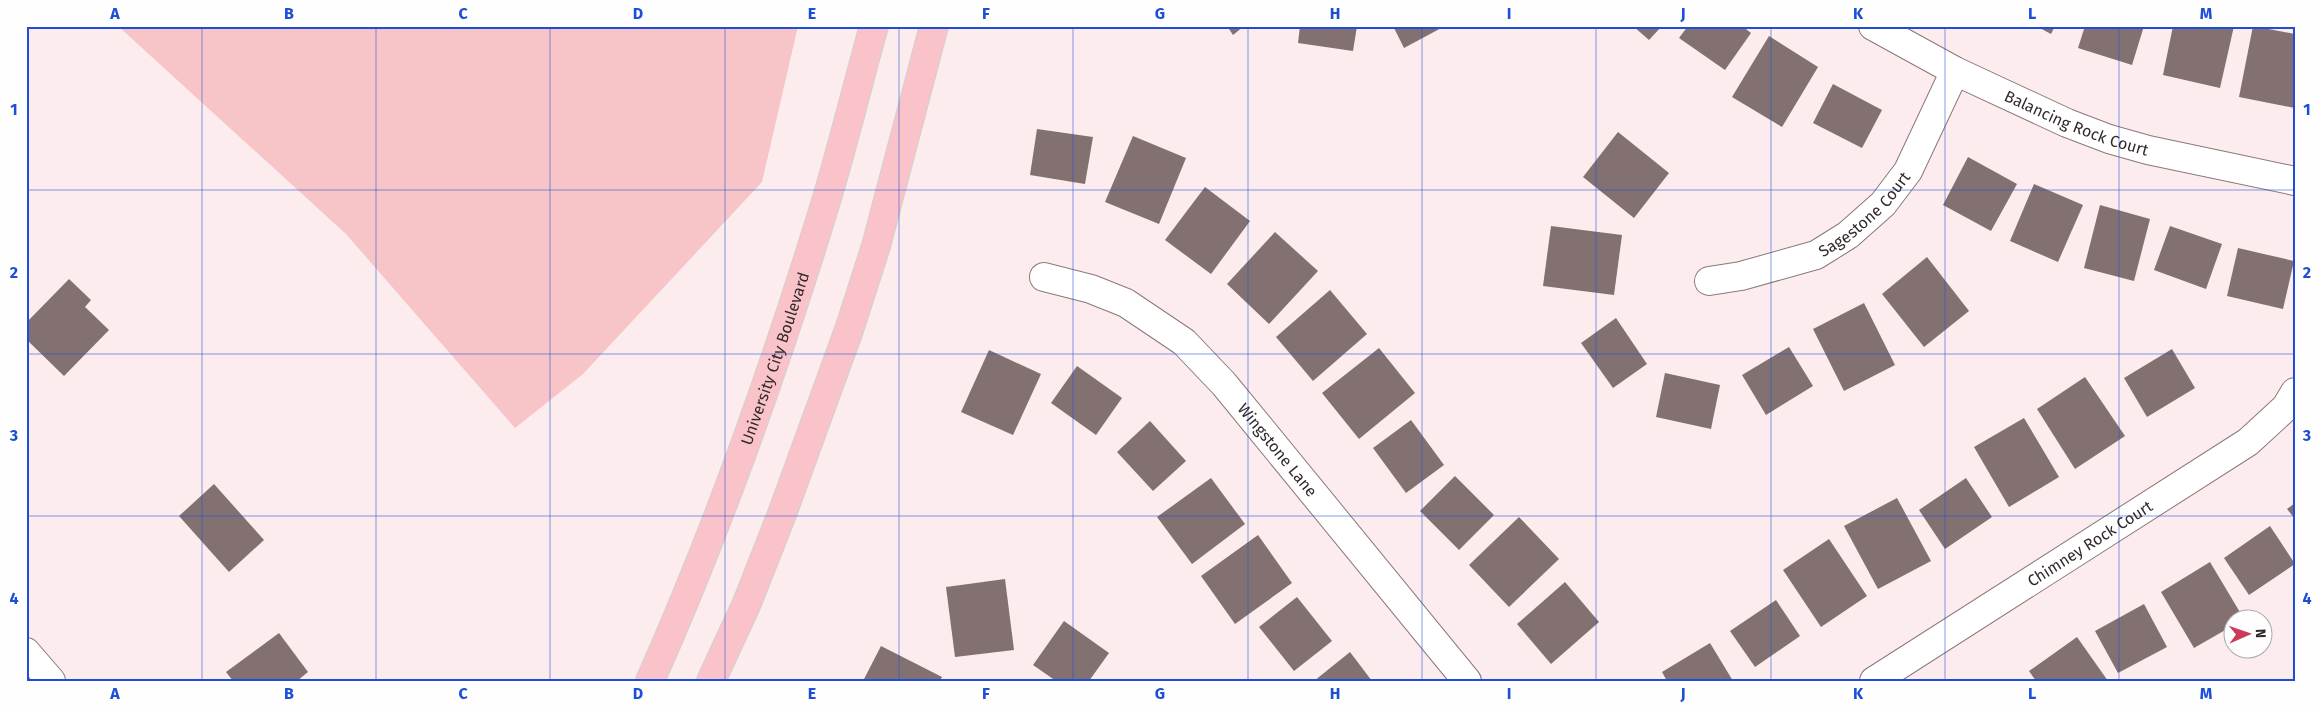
<svg xmlns="http://www.w3.org/2000/svg" width="2321" height="707" viewBox="0 0 2321 707" font-family="'Fira Sans',sans-serif">
  <rect width="100%" height="100%" fill="#fdeced"/>
  <path fill="#f7c4c8" d="M118,26h680l-36,156 -179,192 -68,54 -169,-194z"/>
  <g fill="#837071">
    <path d="M1227,26h17l-11,9z"/>
    <path d="M1300,26h57l-4,25 -55,-8z"/>
    <path d="M1393,26h52l-41,22z"/>
    <path d="M1633,26h29l-13,14z"/>
    <path d="M1688,26h54l9,7 -26,37 -46,-32z"/>
    <path d="M2036,26h19l-4,8z"/>
    <path d="M2085,26h59l-12,39 -54,-17z"/>
    <path d="M2173,26h61l-14,62 -57,-13z"/>
    <path d="M2253,26l42,8v74l-56,-11z"/>
    <path d="M1769,36l49,31 -36,60 -50,-30z"/>
    <path d="M1833,84l49,26 -20,38 -49,-25z"/>
    <path d="M1037,129l56,8 -8,47 -55,-9z"/>
    <path d="M1618,132l51,41 -35,45 -51,-41z"/>
    <path d="M1133,136l53,22 -27,66 -54,-22z"/>
    <path d="M1968,157l49,27 -26,47 -48,-26z"/>
    <path d="M2034,184l49,21 -25,57 -48,-21z"/>
    <path d="M1205,187l45,34 -39,53 -46,-34z"/>
    <path d="M2100,205l50,14 -16,62 -50,-13z"/>
    <path d="M1551,226l71,9 -8,60 -71,-9z"/>
    <path d="M2170,226l52,18 -16,45 -52,-19z"/>
    <path d="M1275,232l43,39 -49,53 -42,-40z"/>
    <path d="M2238,248l56,13 -11,48 -56,-13z"/>
    <path d="M1927,257l42,54 -45,36 -42,-53z"/>
    <path d="M69,279l22,21 -6,7 24,23 -45,46 -38,-37v-16z"/>
    <path d="M1330,290l37,44 -54,47 -37,-44z"/>
    <path d="M1864,303l31,62 -51,26 -31,-62z"/>
    <path d="M1616,318l31,46 -34,24 -32,-45z"/>
    <path d="M1789,347l24,39 -47,29 -24,-40z"/>
    <path d="M1379,348l36,45 -56,46 -37,-46z"/>
    <path d="M2172,349l23,39 -48,29 -23,-39z"/>
    <path d="M989,350l52,24 -28,61 -52,-23z"/>
    <path d="M1077,366l45,32 -26,37 -45,-32z"/>
    <path d="M1665,373l55,12 -9,44 -55,-12z"/>
    <path d="M2085,377l40,59 -50,33 -38,-60z"/>
    <path d="M2024,418l35,59 -50,30 -35,-60z"/>
    <path d="M1411,420l33,45 -38,28 -33,-45z"/>
    <path d="M1150,421l36,40 -33,30 -36,-39z"/>
    <path d="M1455,476l39,39 -35,35 -39,-39z"/>
    <path d="M1211,478l34,46 -53,40 -35,-47z"/>
    <path d="M1966,478l26,39 -47,32 -26,-39z"/>
    <path d="M214,484l50,56 -35,32 -50,-56z"/>
    <path d="M1897,498l34,63 -53,28 -34,-63z"/>
    <path d="M2295,503v16l-8,-10z"/>
    <path d="M1519,517l40,42 -50,48 -40,-42z"/>
    <path d="M2270,526l25,38 -46,31 -25,-37z"/>
    <path d="M1258,535l34,48 -57,41 -34,-48z"/>
    <path d="M1829,539l38,57 -46,31 -38,-57z"/>
    <path d="M2210,562l34,57 -10,1v5l-40,23 -33,-56z"/>
    <path d="M1005,579l9,71 -59,7 -9,-70z"/>
    <path d="M1565,582l34,40 -48,42 -34,-40z"/>
    <path d="M1297,597l35,44 -38,30 -35,-44z"/>
    <path d="M1776,600l24,36 -45,31 -25,-36z"/>
    <path d="M2144,604l23,43 -49,26 -23,-42z"/>
    <path d="M1064,621l45,32 -20,28h-33l-23,-16z"/>
    <path d="M279,633l29,39 -11,9h-64l-7,-9z"/>
    <path d="M2077,637l31,44h-72l-7,-10z"/>
    <path d="M1710,643l23,38h-66l-5,-9z"/>
    <path d="M881,646l61,31 -2,4h-77z"/>
    <path d="M1350,652l22,29h-58z"/>
  </g>
  <g fill="none" stroke-linecap="round" stroke-linejoin="round">
    <defs>
      <g id="minor">
        <path id="s1" d="M1873,26l82,45 112,52 42,16 39,11 147,31"/>
        <path id="s2" d="M1044,277l47,12 35,14 58,39 40,42 243,297"/>
        <path id="s3" d="M1709,281l32,-5 75,-21 32,-20 35,-31 25,-33 47,-100"/>
        <path d="M26,652l25,29"/>
        <path id="s4" d="M1874,681l374,-239 38,-35 9,-15"/>
      </g>
      <g id="major">
        <path id="s5" d="M650,681c70,-157 127,-319 177,-483 17,-57 31,-115 47,-172"/>
        <path d="M711,681l36,-78 35,-89 67,-184 27,-84 58,-220"/>
      </g>
    </defs>
    <use href="#minor" stroke="#8b7879" stroke-width="30"/>
    <use href="#major" stroke="#d2d0d0" stroke-width="30"/>
    <use href="#minor" stroke="#fff" stroke-width="28"/>
    <use href="#major" stroke="#f9c3c9" stroke-width="28"/>
  </g>
  <path fill="none" stroke="#1d4ed8" stroke-width="1" stroke-opacity="0.55" d="M202,26v655M376,26v655M550,26v655M725,26v655M899,26v655M1073,26v655M1248,26v655M1422,26v655M1596,26v655M1771,26v655M1945,26v655M2119,26v655M26,190h2269M26,354h2269M26,516h2269"/>
  <g text-anchor="middle" dominant-baseline="central" stroke-width="4" stroke-linejoin="round" paint-order="stroke">
    <g font-size="16" fill="#31292a" stroke="#fefefe">
      <text stroke="none"><textPath href="#s1" startOffset="226">Balancing Rock Court</textPath></text>
      <text stroke="none"><textPath href="#s3" startOffset="174">Sagestone Court</textPath></text>
      <text stroke="none"><textPath href="#s5" startOffset="346">University City Boulevard</textPath></text>
      <text stroke="none"><textPath href="#s2" startOffset="299">Wingstone Lane</textPath></text>
      <text stroke="none"><textPath href="#s4" startOffset="256">Chimney Rock Court</textPath></text>
    </g>
  </g>
  <rect width="2321" height="707" fill="none" stroke="#fefefe" stroke-width="55"/>
  <g transform="translate(2248 634) rotate(88)"><circle r="24" fill="#fefefe" stroke="#aca9a9"/>
  <path d="M0-4L9 19L0 12L-9 19Z" fill="#cc3c5a"/>
  <text y="-8" font-size="14" font-weight="bold" text-anchor="middle" fill="#31292a">N</text>
  </g>
  <rect x="28" y="28" width="2266" height="652" fill="none" stroke="#1d4ed8" stroke-width="2"/>
  <g font-size="16" text-anchor="middle" font-weight="bold" fill="#1d4ed8">
    <text x="115" y="19">A</text>
    <text x="289" y="19">B</text>
    <text x="463" y="19">C</text>
    <text x="638" y="19">D</text>
    <text x="812" y="19">E</text>
    <text x="986" y="19">F</text>
    <text x="1160" y="19">G</text>
    <text x="1335" y="19">H</text>
    <text x="1509" y="19">I</text>
    <text x="1683" y="19">J</text>
    <text x="1858" y="19">K</text>
    <text x="2032" y="19">L</text>
    <text x="2206" y="19">M</text>
    <text x="14" y="115">1</text>
    <text x="2307" y="115">1</text>
    <text x="14" y="278">2</text>
    <text x="2307" y="278">2</text>
    <text x="14" y="441">3</text>
    <text x="2307" y="441">3</text>
    <text x="14" y="604">4</text>
    <text x="2307" y="604">4</text>
    <text x="115" y="699">A</text>
    <text x="289" y="699">B</text>
    <text x="463" y="699">C</text>
    <text x="638" y="699">D</text>
    <text x="812" y="699">E</text>
    <text x="986" y="699">F</text>
    <text x="1160" y="699">G</text>
    <text x="1335" y="699">H</text>
    <text x="1509" y="699">I</text>
    <text x="1683" y="699">J</text>
    <text x="1858" y="699">K</text>
    <text x="2032" y="699">L</text>
    <text x="2206" y="699">M</text>
  </g>
</svg>
